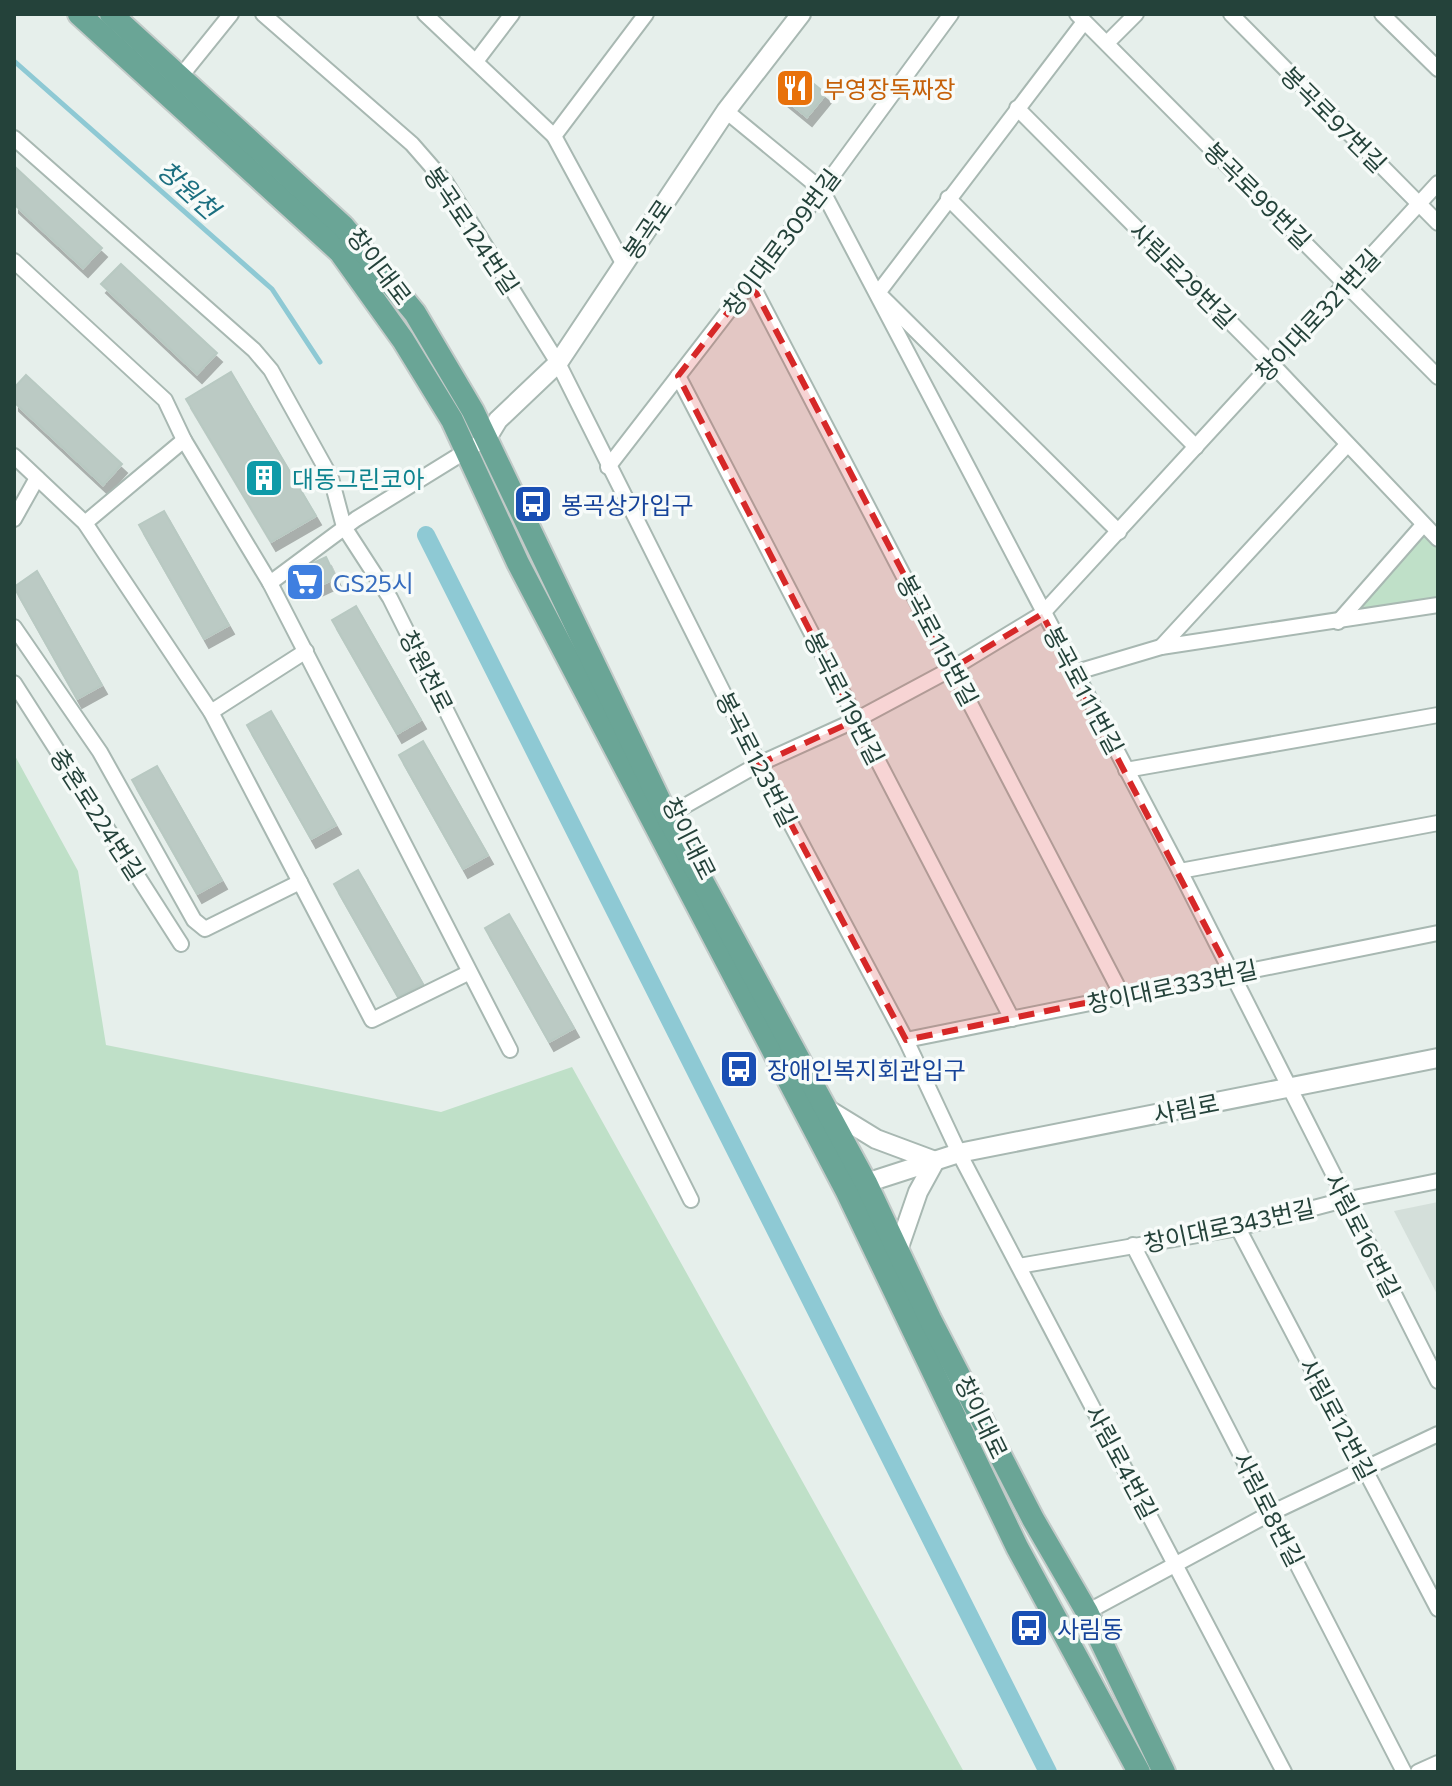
<svg xmlns="http://www.w3.org/2000/svg" width="1452" height="1786" viewBox="0 0 1452 1786" font-family="Commissioner,'Noto Sans KR',sans-serif">
  <defs>
    <filter id="shadow"><feDropShadow dx="5" dy="9" stdDeviation="0" flood-color="#0004"/></filter>
  </defs>
  <rect width="100%" height="100%" fill="#e6efeb"/>
  <path fill="#d4dfda" d="M1438,1202v94l-44,-85z"/>
  <g fill="#bfe0c8">
    <path d="M1423,529l15,14v55l-88,17z"/>
    <path d="M14,754l64,117 28,174 335,67 131,-45 392,705h-950z"/>
  </g>
  <g fill="none" stroke-linecap="round" stroke-linejoin="round">
    <path stroke="#8ec9d4" stroke-width="5" d="M14,61l258,228 48,73"/>
    <path stroke="#8ec9d4" stroke-width="18" d="M426,535l622,1237"/>
  </g>
  <g fill="#bbcac4" stroke="#b8c9c2" stroke-width="2" filter="url(#shadow)">
    <path d="M798,71l28,23 -19,23 -28,-23z"/>
    <path d="M14,166l88,82 -19,20 -69,-64z"/>
    <path d="M121,264l96,89 -20,21 -96,-90z"/>
    <path d="M231,372l85,144 -45,26 -85,-143z"/>
    <path d="M26,375l96,89 -19,21 -89,-83v-14z"/>
    <path d="M164,511l65,114 -25,14 -65,-114z"/>
    <path d="M326,557l10,21 -28,13 -10,-21z"/>
    <path d="M37,571l65,114 -25,14 -63,-112z"/>
    <path d="M356,606l65,114 -24,14 -65,-114z"/>
    <path d="M271,711l65,114 -25,14 -64,-114z"/>
    <path d="M423,741l65,114 -25,14 -64,-114z"/>
    <path d="M157,766l65,114 -25,14 -65,-114z"/>
    <path d="M358,870l65,114 -25,13 -64,-113z"/>
    <path d="M509,914l65,114 -25,14 -64,-114z"/>
  </g>
  <g fill="none" stroke-linecap="round" stroke-linejoin="round">
    <defs>
      <g id="minor">
        <path d="M263,14l149,130 34,39 112,180 201,401 147,276 53,113 325,619"/>
        <path d="M425,14l129,122 70,129"/>
        <path d="M1077,14l361,363"/>
        <path d="M1231,14l207,209"/>
        <path d="M1382,14l56,55"/>
        <path d="M1084,22l-206,271 241,239"/>
        <path d="M1107,43l29,-29"/>
        <path d="M477,60l35,-46"/>
        <path d="M181,76l50,-62"/>
        <path d="M1017,108l254,255 167,176"/>
        <path d="M726,111l96,79 358,681 258,510"/>
        <path d="M554,136l92,-122"/>
        <path d="M14,138l240,212 17,20 60,108 13,49 46,71 301,602"/>
        <path d="M948,198l248,249"/>
        <path d="M14,261l151,139 19,40 86,143 240,467"/>
        <path d="M751,283l372,714"/>
        <path d="M678,376l334,643"/>
        <path d="M14,456l71,67 126,189 161,308 96,-47"/>
        <path d="M608,467l214,-277 129,-176"/>
        <path d="M14,519l23,-41"/>
        <path d="M85,523l99,-83"/>
        <path d="M270,583l86,-64 131,-81"/>
        <path d="M1338,622l85,-97"/>
        <path d="M14,627l86,125 94,168 11,9 95,-47"/>
        <path d="M1161,647l185,-201"/>
        <path d="M1077,672l84,-25 277,-42"/>
        <path d="M14,683l167,261"/>
        <path d="M211,712l95,-61"/>
        <path d="M1126,770l312,-55"/>
        <path d="M667,816l92,-52 97,-44 97,-52 89,-54 396,-431"/>
        <path d="M1180,871l258,-48"/>
        <path d="M906,1040l532,-107"/>
        <path d="M1238,1228l200,381"/>
        <path d="M1133,1245l271,527"/>
        <path d="M1019,1266l219,-38 106,-28 94,-19"/>
        <path d="M1087,1612l184,-99 167,-79"/>
        <path d="M1418,1772l20,-9"/>
      </g>
      <g id="tertiary">
        <path d="M487,438l11,-18 60,-57 168,-252 75,-97"/>
        <path d="M827,1109l49,30 59,22"/>
        <path d="M866,1183l93,-30 479,-95"/>
        <path d="M898,1250l20,-58 17,-31"/>
      </g>
      <g id="primary">
        <path d="M79,14l261,238 63,88 49,80 66,143 329,629 170,355 122,225"/>
        <path d="M111,14l232,212 72,87 58,98 194,405 199,367 64,136 103,200 54,93 77,160"/>
      </g>
    </defs>
    <use href="#minor" stroke="#a8b8b2" stroke-width="18"/>
    <use href="#tertiary" stroke="#a8b8b2" stroke-width="22"/>
    <use href="#primary" stroke="#c2cac8" stroke-width="26"/>
    <use href="#minor" stroke="#fff" stroke-width="14"/>
    <use href="#tertiary" stroke="#fff" stroke-width="18"/>
    <use href="#primary" stroke="#6aa596" stroke-width="22"/>
  </g>
  <path fill="#d62828" fill-opacity="0.2" stroke="#d62828" stroke-width="6" stroke-dasharray="16 10" stroke-linejoin="round" d="M751,283l202,385 89,-54 188,359 -324,67 -147,-276 97,-44 -178,-344z"/>
  <defs>
    <symbol id="restaurant-square" viewBox="-11 -11 22 22"><rect x="-9" y="-9" width="18" height="18" rx="4" fill="#e8710a" stroke="#f7fbf9"/><path d="M-5-6h1v4h1v-4h1v4h1v-4h1v5L-1.5 .5V6h-2V.5L-5-1ZM5-6V6H3V1.5H1.5Q1.5-4 5-6Z" fill="#fff"/></symbol>
    <symbol id="building-square" viewBox="-11 -11 22 22"><rect x="-9" y="-9" width="18" height="18" rx="4" fill="#0f9aa8" stroke="#f7fbf9"/><path d="M-4-6H4V6H1V3H-1V6H-4ZM-2.5-4.3h1.7v1.8h-1.7ZM.8-4.3h1.7v1.8H.8ZM-2.5-1h1.7V.8h-1.7ZM.8-1h1.7V.8H.8Z" fill="#fff"/></symbol>
    <symbol id="bus-square" viewBox="-11 -11 22 22"><rect x="-9" y="-9" width="18" height="18" rx="4" fill="#1a4fb4" stroke="#f7fbf9"/><path d="M-5-6H5V4H4V6H2V4H-2V6H-4V4H-5ZM-3.5-4V0h7V-4ZM-3.5 1.2v1.5H-2V1.2ZM2 1.2v1.5H3.5V1.2Z" fill="#fff"/></symbol>
    <symbol id="supermarket-square" viewBox="-11 -11 22 22"><rect x="-9" y="-9" width="18" height="18" rx="4" fill="#3f7fe0" stroke="#f7fbf9"/><path d="M-6-5.5h2.5l.6 2H6L4.5 2H-2.5L-4.4-4H-6ZM-1.5 3.2a1.3 1.3 0 1 0 .1 0ZM3 3.2a1.3 1.3 0 1 0 .1 0Z" fill="#fff"/></symbol>
  </defs>
  <g fill-rule="evenodd">
    <use href="#restaurant-square" x="773" y="66" width="44" height="44"/>
    <use href="#building-square" x="242" y="456" width="44" height="44"/>
    <use href="#bus-square" x="511" y="482" width="44" height="44"/>
    <use href="#supermarket-square" x="283" y="560" width="44" height="44"/>
    <use href="#bus-square" x="717" y="1047" width="44" height="44"/>
    <use href="#bus-square" x="1007" y="1606" width="44" height="44"/>
  </g>
  <g text-anchor="middle" dominant-baseline="central" stroke-width="7" stroke-linejoin="round" paint-order="stroke">
    <g font-size="24" fill="#c56008" stroke="#f7fbf9" text-anchor="start">
      <text x="823" y="88">부영장독짜장</text>
    </g>
    <g font-size="24" fill="#24423a" stroke="#f7fbf9">
      <text transform="translate(1334 119) rotate(45)">봉곡로97번길</text>
      <text transform="translate(1258 195) rotate(45)">봉곡로99번길</text>
      <text transform="translate(647 229) rotate(-56)">봉곡로</text>
      <text transform="translate(472 230) rotate(56)">봉곡로124번길</text>
      <text transform="translate(781 242) rotate(-53)">창이대로309번길</text>
      <text transform="translate(380 266) rotate(53)">창이대로</text>
      <text transform="translate(1183 275) rotate(45)">사림로29번길</text>
      <text transform="translate(1317 315) rotate(-47)">창이대로321번길</text>
      <text transform="translate(938 640) rotate(62)">봉곡로115번길</text>
      <text transform="translate(427 671) rotate(63)">창원천로</text>
      <text transform="translate(1084 690) rotate(62)">봉곡로111번길</text>
      <text transform="translate(845 698) rotate(63)">봉곡로119번길</text>
      <text transform="translate(757 759) rotate(63)">봉곡로123번길</text>
      <text transform="translate(98 814) rotate(57)">충혼로224번길</text>
      <text transform="translate(690 838) rotate(63)">창이대로</text>
      <text transform="translate(1172 986) rotate(-12)">창이대로333번길</text>
      <text transform="translate(1186 1108) rotate(-11)">사림로</text>
      <text transform="translate(1229 1225) rotate(-12)">창이대로343번길</text>
      <text transform="translate(1363 1235) rotate(63)">사림로16번길</text>
      <text transform="translate(982 1417) rotate(64)">창이대로</text>
      <text transform="translate(1338 1419) rotate(62)">사림로12번길</text>
      <text transform="translate(1122 1462) rotate(62)">사림로4번길</text>
      <text transform="translate(1269 1509) rotate(63)">사림로8번길</text>
    </g>
    <g font-size="24" fill="#0d838f" stroke="#f7fbf9" text-anchor="start">
      <text x="292" y="478">대동그린코아</text>
    </g>
    <g font-size="24" fill="#164399" stroke="#f7fbf9" text-anchor="start">
      <text x="561" y="504">봉곡상가입구</text>
      <text x="767" y="1069">장애인복지회관입구</text>
      <text x="1057" y="1628">사림동</text>
    </g>
    <g font-size="24" fill="#366cbe" stroke="#f7fbf9" text-anchor="start">
      <text x="333" y="582">GS25시</text>
    </g>
    <g font-size="26" font-style="italic" fill="#1c6f80" stroke="#f7fbf9">
      <text transform="translate(189 189) rotate(42)">창원천</text>
    </g>
  </g>
  <rect width="1452" height="1786" fill="none" stroke="#24423a" stroke-width="32"/>
</svg>
